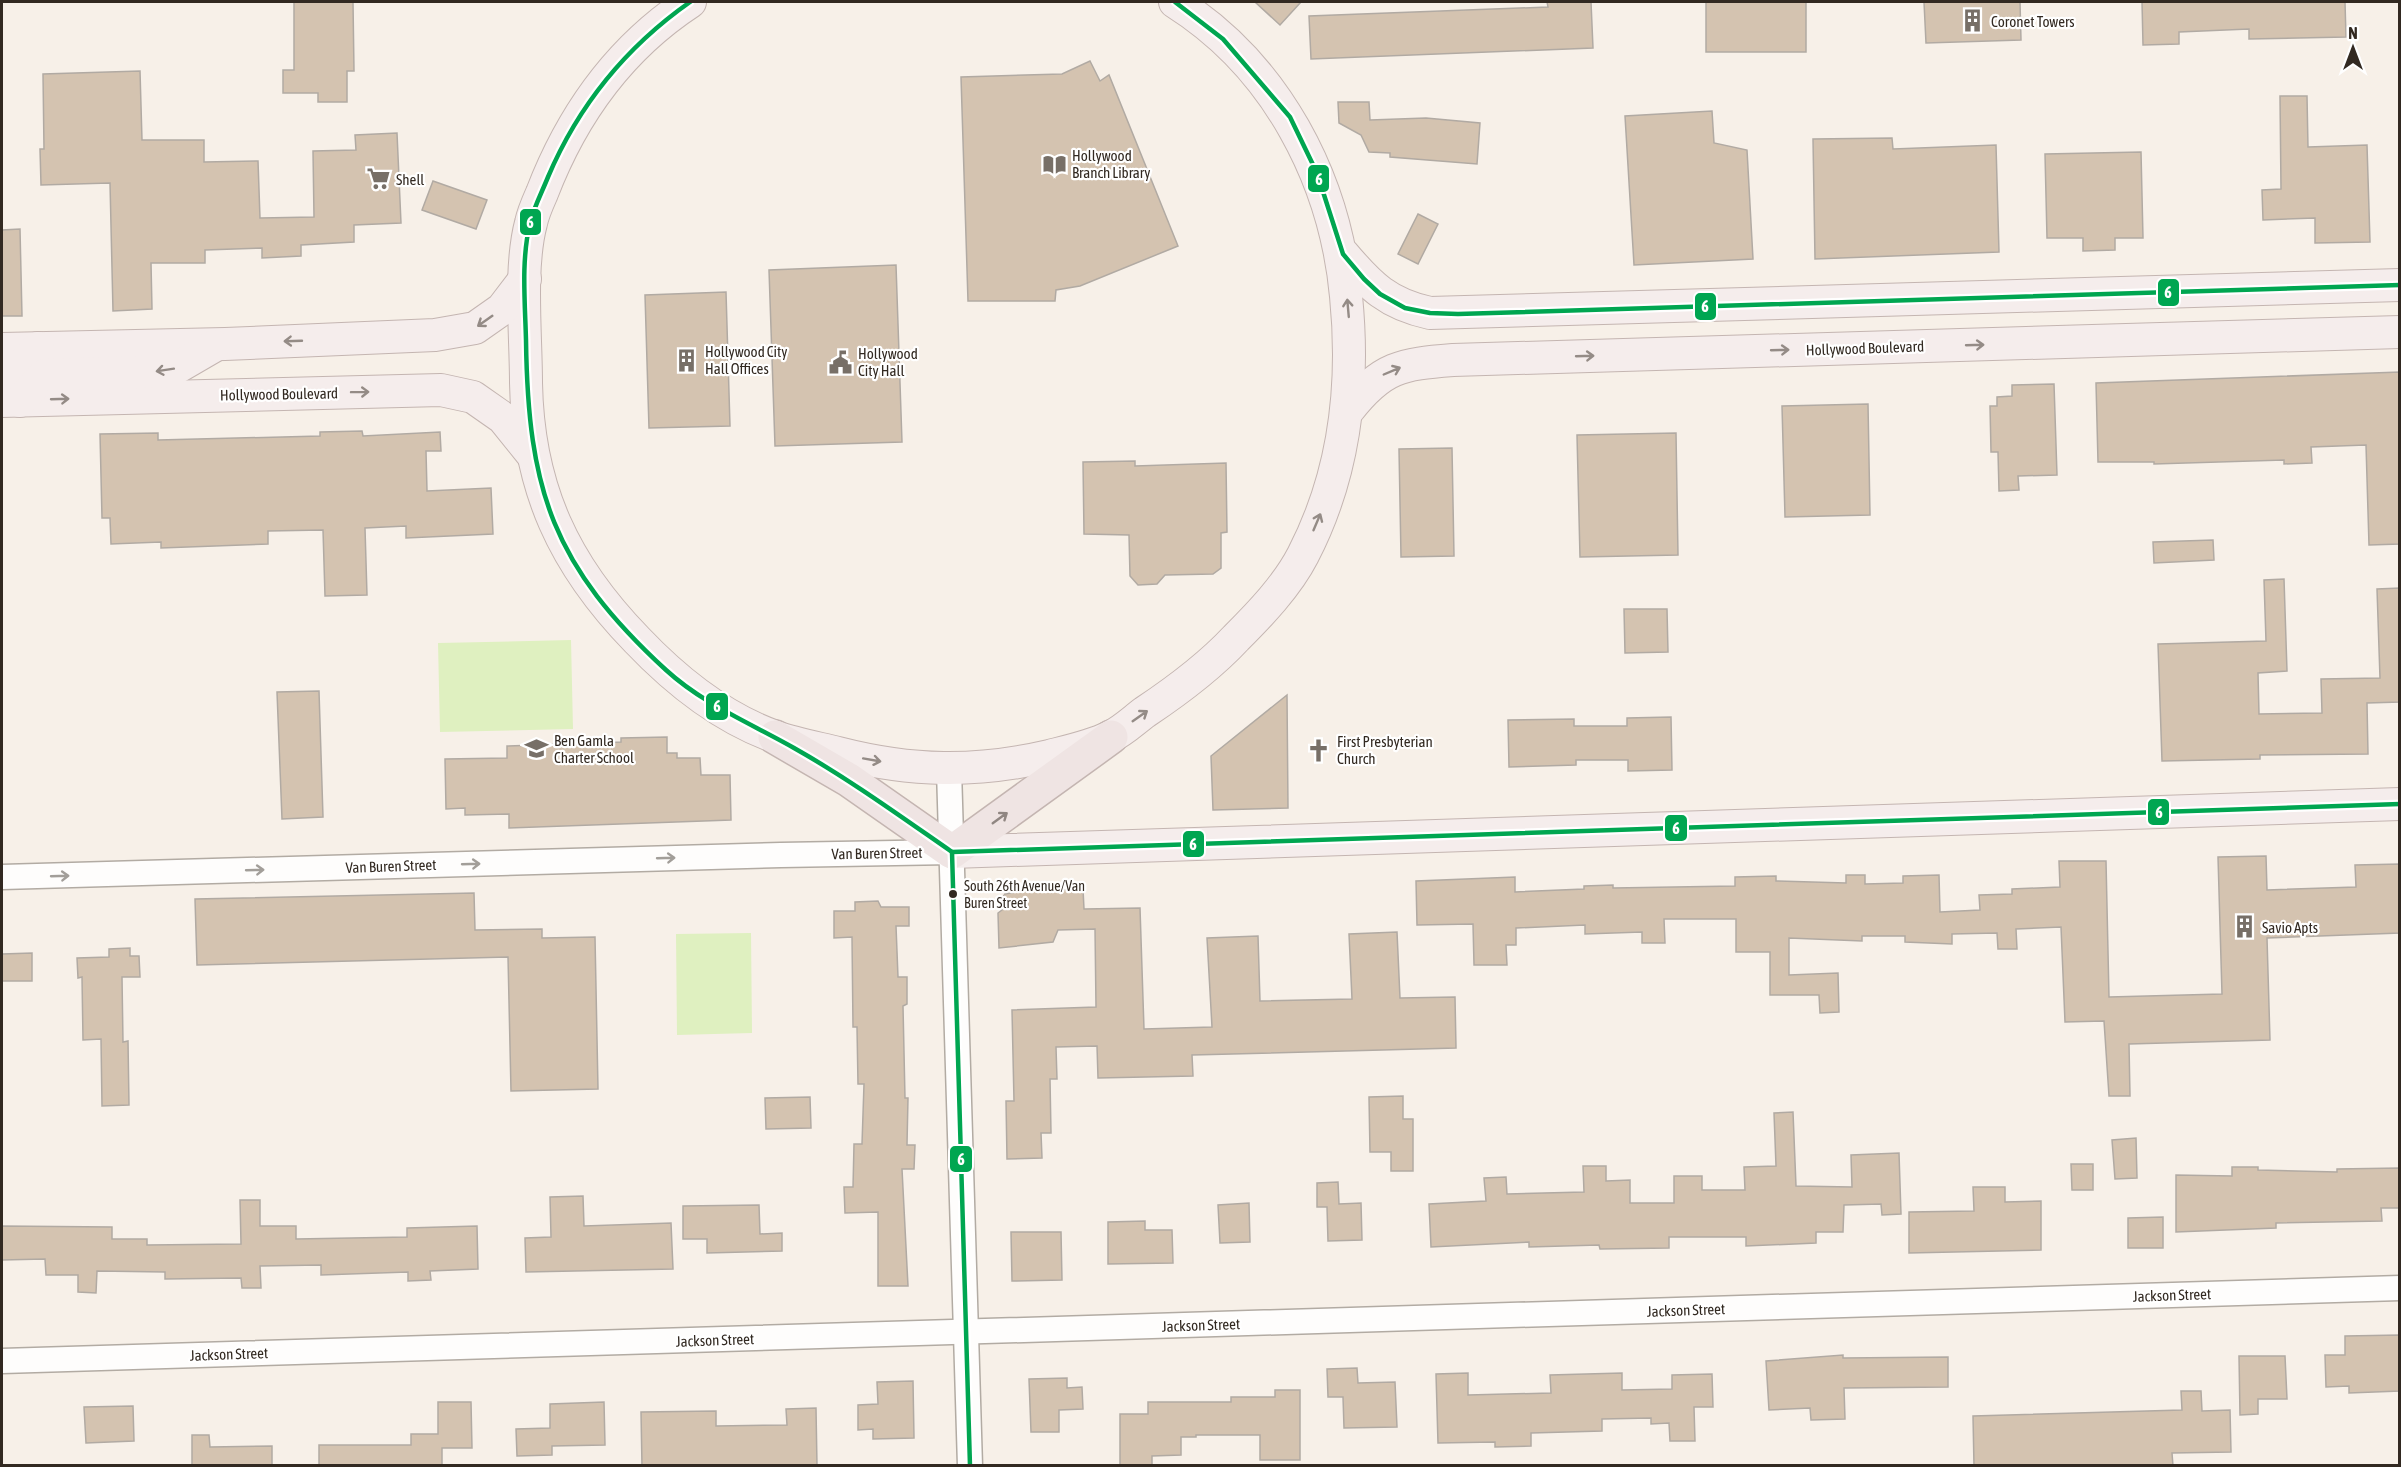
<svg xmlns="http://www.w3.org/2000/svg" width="2401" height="1467" viewBox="0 0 2401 1467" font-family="'Asap Condensed',sans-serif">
  <rect width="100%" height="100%" fill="#f7f0e8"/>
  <g fill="#dff0c0">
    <path d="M571,640l2,89 -133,3 -2,-89z"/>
    <path d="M751,933l1,100 -75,2 -1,-101z"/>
  </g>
  <g fill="#d4c3b0" stroke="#b1aaa3" stroke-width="1.5">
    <path d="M294,2h59l1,69h-7v31h-29v-9h-35v-23h11z"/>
    <path d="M1255,2h46l-21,23z"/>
    <path d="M1547,2h44l2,46 -282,11 -2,-43 239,-9z"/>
    <rect x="1706" y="2" width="100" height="50"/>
    <path d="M1924,2h96l1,38 -95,3z"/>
    <path d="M2142,2h203l1,35 -97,2v-10l-70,3v12l-36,1z"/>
    <path d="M1090,61l10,20 9,-6 69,171 -98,40 -24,4 -1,11h-87l-7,-224 101,-3z"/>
    <path d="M140,71l2,69h62v22l54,-1 2,57 54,-1 -1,-66 43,-1 -1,-15 42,-2 4,90 -47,2v17l-53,3v11l-39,2v-10l-57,2v13h-54l1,46 -39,2 -3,-128 -69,2 -1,-36h4l-1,-75z"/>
    <path d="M2280,96h27l1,51 59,-2 3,97 -55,1v-25l-52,2 -1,-30 19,-1z"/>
    <path d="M1338,102h31l1,18 56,-2 54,5 -3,41 -87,-7v-4l-21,-1 -8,-17 -22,-12z"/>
    <path d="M1712,111l2,32 33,7 6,109 -119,6 -9,-149z"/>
    <path d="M1892,138l1,11 103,-4 3,107 -184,7 -2,-120z"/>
    <path d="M2141,152l2,86h-28v12l-32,1v-13h-36l-2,-84z"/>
    <path d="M433,181l54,19 -11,29 -54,-19z"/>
    <path d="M1418,214l20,10 -20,40 -20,-10z"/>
    <path d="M20,229l2,87h-20v-86z"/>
    <path d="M896,265l6,177 -127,4 -6,-176z"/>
    <path d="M726,292l4,134 -81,2 -4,-133z"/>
    <path d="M2400,372v172l-31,1 -3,-100 -55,2 1,16 -28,1v-4l-130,4v-2h-56l-2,-79z"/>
    <path d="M2054,384l3,91 -39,1 1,14 -20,1 -1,-39h-7l-1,-46h7v-9l15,-1v-11z"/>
    <path d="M1868,404l2,111 -85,2 -3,-111z"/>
    <path d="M362,431l1,5 77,-4 1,19h-15l1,40 64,-3 2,46 -87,4v-12l-41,2 2,67 -42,1 -2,-66 -55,1v13l-107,4v-6l-50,2 -1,-26h-8l-2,-84 58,-1v7l162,-4v-4z"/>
    <path d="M1676,433l2,122 -98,2 -3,-122z"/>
    <path d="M1452,448l2,108 -53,1 -2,-108z"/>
    <path d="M1135,461v5l91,-3 1,69 -6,1v35l-8,6 -48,1 -8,9 -19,1 -8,-9 -1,-41 -45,-1 -1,-72z"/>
    <path d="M2213,540l1,20 -60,3 -1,-21z"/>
    <path d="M2284,579l3,92 -29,2 1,41 63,-1 -1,-34 59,-1 -3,-89 23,-1v114l-33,1 1,51 -108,1v4l-98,2 -4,-117 108,-3 -2,-61z"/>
    <path d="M1624,609h43l1,43 -43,1z"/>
    <path d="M319,691l4,126 -41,2 -5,-127z"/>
    <path d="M1287,695l1,113 -75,2 -2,-54z"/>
    <path d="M1671,717l1,53 -44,1v-11h-52v5l-67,2 -1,-47 66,-1v7h53v-8z"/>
    <path d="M667,737v16h10v5h23l1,17h29l1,45 -222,8v-14l-44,1v-7l-19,1 -1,-50 62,-1v-12l114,-4v-4z"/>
    <path d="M2266,856l1,34 89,-3 -1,-22 45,-1v69l-133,5 3,102 -141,4 1,52h-21l-5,-75 -39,1 -4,-95 -45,2 1,20h-19l-1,-16 -45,1v10l-47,-2v-6h-43v5l-73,-3v37l49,-2 1,39 -19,1 -1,-18h-49v-43h-34v-33h-72l1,24h-23v-11l-57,2v-9l-69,3v17h-10l1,20h-33l-1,-41 -56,1 -1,-44 99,-4v15l69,-3v-3l29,-1v3l122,-2v-9l41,-1v5l70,2v-8h19v9l38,-1v-7l36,-1 1,37 40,-2 -1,-15 33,-1v-5l48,-2 -1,-26h47l3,136 113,-3 -4,-137z"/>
    <path d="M1083,889l1,20 56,-1 4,121 68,-2 -5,-89 51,-2 2,65 92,-2 -3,-65 48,-2 3,66 55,-1 1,51 -264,7 1,21 -95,2 -1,-32 -41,1 1,32h-7l1,54h-10l1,25 -35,1 -1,-58h8l-2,-91 84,-3 -1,-78 -37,1 -5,12 -54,6 -1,-35 4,-3 -2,-9 5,-7 18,-3z"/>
    <path d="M474,893l1,37 67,-1v9l53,-1 3,152 -87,2 -3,-134 -311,8 -2,-66z"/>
    <path d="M878,901l3,6h28v19h-13l2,51h9v27l-4,2 2,92h3l-1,47h8l-1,24h-12l6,117h-30v-74l-33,1 -1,-26h9l1,-43h8l2,-60h-6l-1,-57h-4l-1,-90 -18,1v-27h21v-9z"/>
    <path d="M130,948v8h9l1,21h-18l1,65 5,-1 1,64 -27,1 -1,-67 -18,1 -1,-63 -4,1 -1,-20 32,-1v-8z"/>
    <path d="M32,953v28h-30v-27z"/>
    <path d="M1403,1096v23h10v52h-22v-19h-21l-1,-55z"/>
    <path d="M810,1097l1,31 -45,1 -1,-31z"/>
    <path d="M1793,1112l3,74 56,1 -1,-32 48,-2 2,61 -19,1 -1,-11 -37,1 -1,27h-27v11l-70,3v-9h-77v11l-69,1 -1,-4 -70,2v-5l-98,5 -2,-43 57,-3 -2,-23 22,-1 1,17 77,-2 -1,-26h23v15l24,-1v23h44v-27h28v14h43l-1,-23 32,-1 -2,-53z"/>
    <path d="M2136,1138l1,40 -22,1 -3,-39z"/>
    <path d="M2071,1164h22v26h-21z"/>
    <path d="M2232,1167h26v3l79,2v-3l63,-1v40h-19l1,13 -106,2v5l-100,4v-57l56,1z"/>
    <path d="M1338,1182l1,22 22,-1 1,37 -34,1 -1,-34h-10v-24z"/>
    <path d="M1973,1187h32v15l36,-1v49l-132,3v-41l65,-1z"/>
    <path d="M583,1196l1,30 87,-3 2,46 -147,3 -1,-34 26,-1 -1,-40z"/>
    <path d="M240,1200h20v26h36v13l111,-2v-9l70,-2 1,43 -48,2 1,9 -23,1v-9l-87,3v-10l-61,1 1,22h-19l-1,-10 -76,1v-7l-68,-1 -1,22 -18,-1v-17h-32l-1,-16 -43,1v-34l110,1v12h35v6l94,-1z"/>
    <path d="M1249,1203l1,39 -30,1 -2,-38z"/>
    <path d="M759,1205l1,29 22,-1v18l-75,2v-14h-24v-33z"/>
    <path d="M2163,1217v31h-35v-30z"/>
    <path d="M1145,1221v9h27l1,33 -65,1v-42z"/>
    <path d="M1011,1232h50l1,48 -50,1z"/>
    <path d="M2400,1335v56l-51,2v-7l-23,1 -1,-32h20v-19z"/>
    <path d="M1843,1355v3l105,-1v30l-104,1 1,31 -34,1 -1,-12 -41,2 -3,-49z"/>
    <path d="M2239,1356h46l2,43h-29v15l-18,1z"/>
    <path d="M1357,1368l1,15 37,-1 2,45 -53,1 -1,-31h-15l-1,-28z"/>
    <path d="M1468,1373v22l83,-2 -1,-18 72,-2v17l50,-1v-14l40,-1 1,33h-19l1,34h-25l-1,-18 -18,1v-6l-49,1v12l-71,2v13l-36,1v-5l-57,1 -2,-69z"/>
    <path d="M1067,1378v10l15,-1 1,22 -24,1v22h-28l-2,-53z"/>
    <path d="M913,1381l1,57 -41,1v-10l-15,1v-25l20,-1 -1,-22z"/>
    <path d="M1275,1390h25v70h-40v-25h-64v2h-15v18l-29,1v10h-32v-52h28v-12h83v-5h44z"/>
    <path d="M2181,1391h20l1,20 28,-1 1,42 -59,1 1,13h-199l-1,-50 209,-6z"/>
    <path d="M438,1402h33l1,46h-30v18h-123v-21h92v-11h27z"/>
    <path d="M604,1402l1,43 -53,1v9l-35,1 -1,-27 34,-1v-24z"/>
    <path d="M133,1406l1,35 -48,2 -2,-36z"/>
    <path d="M816,1408l1,58h-175l-1,-54 75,-1v15l71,-1 -1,-16z"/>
    <path d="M192,1435h17l1,12 62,-1v20h-80z"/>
  </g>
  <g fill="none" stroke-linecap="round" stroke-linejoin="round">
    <defs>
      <g id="minor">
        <path d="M949,770l21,696"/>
        <path d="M2,877l779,-22 171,-3"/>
        <path d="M2,1361l2398,-73"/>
      </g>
      <g id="major">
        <path d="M690,2c-70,46 -118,113 -148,191 -4,9 -9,20 -11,30 -12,45 -5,112 -5,160 2,105 38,182 111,257 39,41 85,78 139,97 20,7 42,11 62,16 74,19 137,20 211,3 20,-5 43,-10 61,-19 13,-6 24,-17 35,-25 33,-22 64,-45 91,-74 24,-24 51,-52 67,-83 42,-81 52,-169 43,-259 -11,-118 -70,-230 -171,-294"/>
        <path d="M1343,254c27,32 45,50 87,59l970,-28"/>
        <path d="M2,349l223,-5 210,-9 40,-7 27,-19 23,-30"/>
        <path d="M2,378l16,-8 20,-22"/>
        <path d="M2,401l439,-11 32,7 30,21 29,36"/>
        <path d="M20,401l24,-26 127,-4 43,-25"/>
        <path d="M1349,409c33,-42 52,-45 104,-49l947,-28"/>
        <path d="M952,852l1448,-48"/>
      </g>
      <path id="highway" d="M775,737l74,43 103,72 159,-115"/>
    </defs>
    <use href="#minor" stroke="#b2aba3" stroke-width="27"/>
    <use href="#major" stroke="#c4b5b1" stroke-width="34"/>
    <use href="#highway" stroke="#c4b5b1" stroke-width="36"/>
    <use href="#minor" stroke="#fefdfc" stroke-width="24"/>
    <use href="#major" stroke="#f5edec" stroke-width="32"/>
    <use href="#highway" stroke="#efe4e3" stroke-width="33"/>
    <defs>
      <g id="bus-1">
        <path d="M690,2c-64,45 -111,102 -142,175 -6,15 -14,30 -18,46 -9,38 -5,78 -4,117 2,151 27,226 140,330 37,34 84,53 128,78 55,31 106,68 158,104"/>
        <path d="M1175,2l48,37 67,78 27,56 26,81 21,25 16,15 25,14 25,5 28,1 942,-29"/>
        <path d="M952,852l1448,-48"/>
        <path d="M952,852l18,614"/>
      </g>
    </defs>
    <use href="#bus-1" stroke="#fff" stroke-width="9"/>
    <use href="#bus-1" stroke="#00a651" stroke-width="4.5"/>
  </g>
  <defs><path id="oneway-shaft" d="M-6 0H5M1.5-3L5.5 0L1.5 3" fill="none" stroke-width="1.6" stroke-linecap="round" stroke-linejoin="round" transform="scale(1.5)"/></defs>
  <g stroke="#948b86">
    <use href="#oneway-shaft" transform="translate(1348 308) rotate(-95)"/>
    <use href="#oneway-shaft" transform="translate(485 321) rotate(145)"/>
    <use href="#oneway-shaft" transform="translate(293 341) rotate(178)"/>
    <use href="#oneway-shaft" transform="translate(1975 345) rotate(-2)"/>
    <use href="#oneway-shaft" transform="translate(1780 350) rotate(-2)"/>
    <use href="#oneway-shaft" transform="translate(1585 356) rotate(-2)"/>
    <use href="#oneway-shaft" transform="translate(165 370) rotate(171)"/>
    <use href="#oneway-shaft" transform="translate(1392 371) rotate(-23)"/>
    <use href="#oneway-shaft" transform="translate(360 392) rotate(-1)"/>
    <use href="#oneway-shaft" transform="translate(60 399) rotate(-2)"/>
    <use href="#oneway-shaft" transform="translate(1317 522) rotate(-67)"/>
    <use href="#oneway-shaft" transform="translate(1140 716) rotate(-35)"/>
    <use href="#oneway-shaft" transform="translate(872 760) rotate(10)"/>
  </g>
  <use stroke="#908682" href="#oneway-shaft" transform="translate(1000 818) rotate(-36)"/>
  <g stroke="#a29e99">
    <use href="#oneway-shaft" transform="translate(666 858) rotate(-2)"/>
    <use href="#oneway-shaft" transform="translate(471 864) rotate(-2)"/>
    <use href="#oneway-shaft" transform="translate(255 870) rotate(-2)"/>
    <use href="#oneway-shaft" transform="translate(60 876) rotate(-2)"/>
  </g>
  <defs>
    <symbol id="building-bare" viewBox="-9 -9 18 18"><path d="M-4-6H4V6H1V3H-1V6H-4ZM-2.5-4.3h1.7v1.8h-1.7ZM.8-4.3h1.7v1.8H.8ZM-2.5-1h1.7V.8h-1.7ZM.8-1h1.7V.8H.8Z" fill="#776f67" stroke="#fff" stroke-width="2.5" paint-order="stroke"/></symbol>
    <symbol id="library-bare" viewBox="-9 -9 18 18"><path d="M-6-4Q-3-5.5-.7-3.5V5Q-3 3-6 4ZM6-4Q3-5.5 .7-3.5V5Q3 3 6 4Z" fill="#776f67" stroke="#fff" stroke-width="2.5" paint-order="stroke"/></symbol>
    <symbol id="supermarket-bare" viewBox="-9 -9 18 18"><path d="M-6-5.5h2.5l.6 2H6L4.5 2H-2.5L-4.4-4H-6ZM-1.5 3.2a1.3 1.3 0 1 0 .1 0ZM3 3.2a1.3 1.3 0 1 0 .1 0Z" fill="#776f67" stroke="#fff" stroke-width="2.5" paint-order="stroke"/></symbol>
    <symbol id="civic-bare" viewBox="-9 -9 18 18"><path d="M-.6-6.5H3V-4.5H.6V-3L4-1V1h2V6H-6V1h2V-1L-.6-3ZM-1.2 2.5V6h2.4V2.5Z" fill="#776f67" stroke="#fff" stroke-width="2.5" paint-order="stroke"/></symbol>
    <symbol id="school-bare" viewBox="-9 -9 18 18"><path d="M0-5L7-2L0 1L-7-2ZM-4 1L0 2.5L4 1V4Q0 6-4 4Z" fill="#776f67" stroke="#fff" stroke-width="2.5" paint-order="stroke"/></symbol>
    <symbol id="church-bare" viewBox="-9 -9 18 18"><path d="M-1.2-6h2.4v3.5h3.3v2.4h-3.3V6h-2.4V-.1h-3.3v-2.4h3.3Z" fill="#776f67" stroke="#fff" stroke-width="2.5" paint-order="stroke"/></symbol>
  </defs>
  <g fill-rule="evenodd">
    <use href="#building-bare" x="1956" y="4" width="33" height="33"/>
    <use href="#library-bare" x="1038" y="148" width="33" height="33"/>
    <use href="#supermarket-bare" x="362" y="162" width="33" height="33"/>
    <use href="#building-bare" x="670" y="344" width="33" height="33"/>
    <use href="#civic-bare" x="824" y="346" width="33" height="33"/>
    <use href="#school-bare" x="520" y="732" width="33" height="33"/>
    <use href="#church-bare" x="1302" y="734" width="33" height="33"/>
    <use href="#building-bare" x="2228" y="910" width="33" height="33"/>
  </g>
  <circle fill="#322921" stroke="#fff" stroke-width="2" cx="953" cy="894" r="5"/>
  <g text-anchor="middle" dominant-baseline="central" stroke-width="4.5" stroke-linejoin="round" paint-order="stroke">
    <g font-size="14" fill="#322921" stroke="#fff" text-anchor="start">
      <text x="964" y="886">South 26th Avenue/Van<tspan x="964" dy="17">Buren Street</tspan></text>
    </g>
    <g font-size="15" fill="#322921" stroke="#fff" text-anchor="start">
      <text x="1991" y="21">Coronet Towers</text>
      <text x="1072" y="155">Hollywood<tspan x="1072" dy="17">Branch Library</tspan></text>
      <text x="396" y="179">Shell</text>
      <text x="705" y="351">Hollywood City<tspan x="705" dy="17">Hall Offices</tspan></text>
      <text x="858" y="353">Hollywood<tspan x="858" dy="17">City Hall</tspan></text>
      <text x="554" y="740">Ben Gamla<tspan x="554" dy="17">Charter School</tspan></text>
      <text x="1337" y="741">First Presbyterian<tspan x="1337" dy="17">Church</tspan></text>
      <text x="2262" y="927">Savio Apts</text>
    </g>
    <g font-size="15" fill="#322921" stroke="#fff">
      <text transform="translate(1865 348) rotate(-2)">Hollywood Boulevard</text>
      <text transform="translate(279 394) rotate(-1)">Hollywood Boulevard</text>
      <text transform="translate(877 853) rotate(-1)">Van Buren Street</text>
      <text transform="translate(391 866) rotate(-2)">Van Buren Street</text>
      <text transform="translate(2172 1295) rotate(-2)">Jackson Street</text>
      <text transform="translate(1686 1310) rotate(-2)">Jackson Street</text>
      <text transform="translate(1201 1325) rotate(-2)">Jackson Street</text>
      <text transform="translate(715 1340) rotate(-2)">Jackson Street</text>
      <text transform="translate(229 1354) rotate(-2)">Jackson Street</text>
    </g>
  </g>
  <g stroke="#fff" stroke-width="2">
    <rect x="1307" y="164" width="23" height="29" rx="6" fill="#00a651"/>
    <rect x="519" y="208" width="23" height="28" rx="6" fill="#00a651"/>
    <rect x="2157" y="278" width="23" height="29" rx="6" fill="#00a651"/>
    <rect x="1694" y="292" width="23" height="29" rx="6" fill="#00a651"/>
    <rect x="705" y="692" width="24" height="29" rx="6" fill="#00a651"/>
    <rect x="2147" y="798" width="23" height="28" rx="6" fill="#00a651"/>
    <rect x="1664" y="814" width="24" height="28" rx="6" fill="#00a651"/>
    <rect x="1182" y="830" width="23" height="28" rx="6" fill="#00a651"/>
    <rect x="949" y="1145" width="24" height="28" rx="6" fill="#00a651"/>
  </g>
  <g font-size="16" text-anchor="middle" font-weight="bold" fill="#fff">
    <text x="1319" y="185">6</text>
    <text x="530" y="228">6</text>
    <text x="2168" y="298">6</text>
    <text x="1705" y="312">6</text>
    <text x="717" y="712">6</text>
    <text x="2159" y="818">6</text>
    <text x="1676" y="834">6</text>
    <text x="1193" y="850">6</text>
    <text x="961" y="1165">6</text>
  </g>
  <rect width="2401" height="1467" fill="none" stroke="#322921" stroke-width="6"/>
  <g transform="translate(2353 48)" stroke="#ffffff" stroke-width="4.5" paint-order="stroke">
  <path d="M0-4.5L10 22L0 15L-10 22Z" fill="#322921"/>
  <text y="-9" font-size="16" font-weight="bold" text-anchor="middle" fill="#322921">N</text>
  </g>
</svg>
